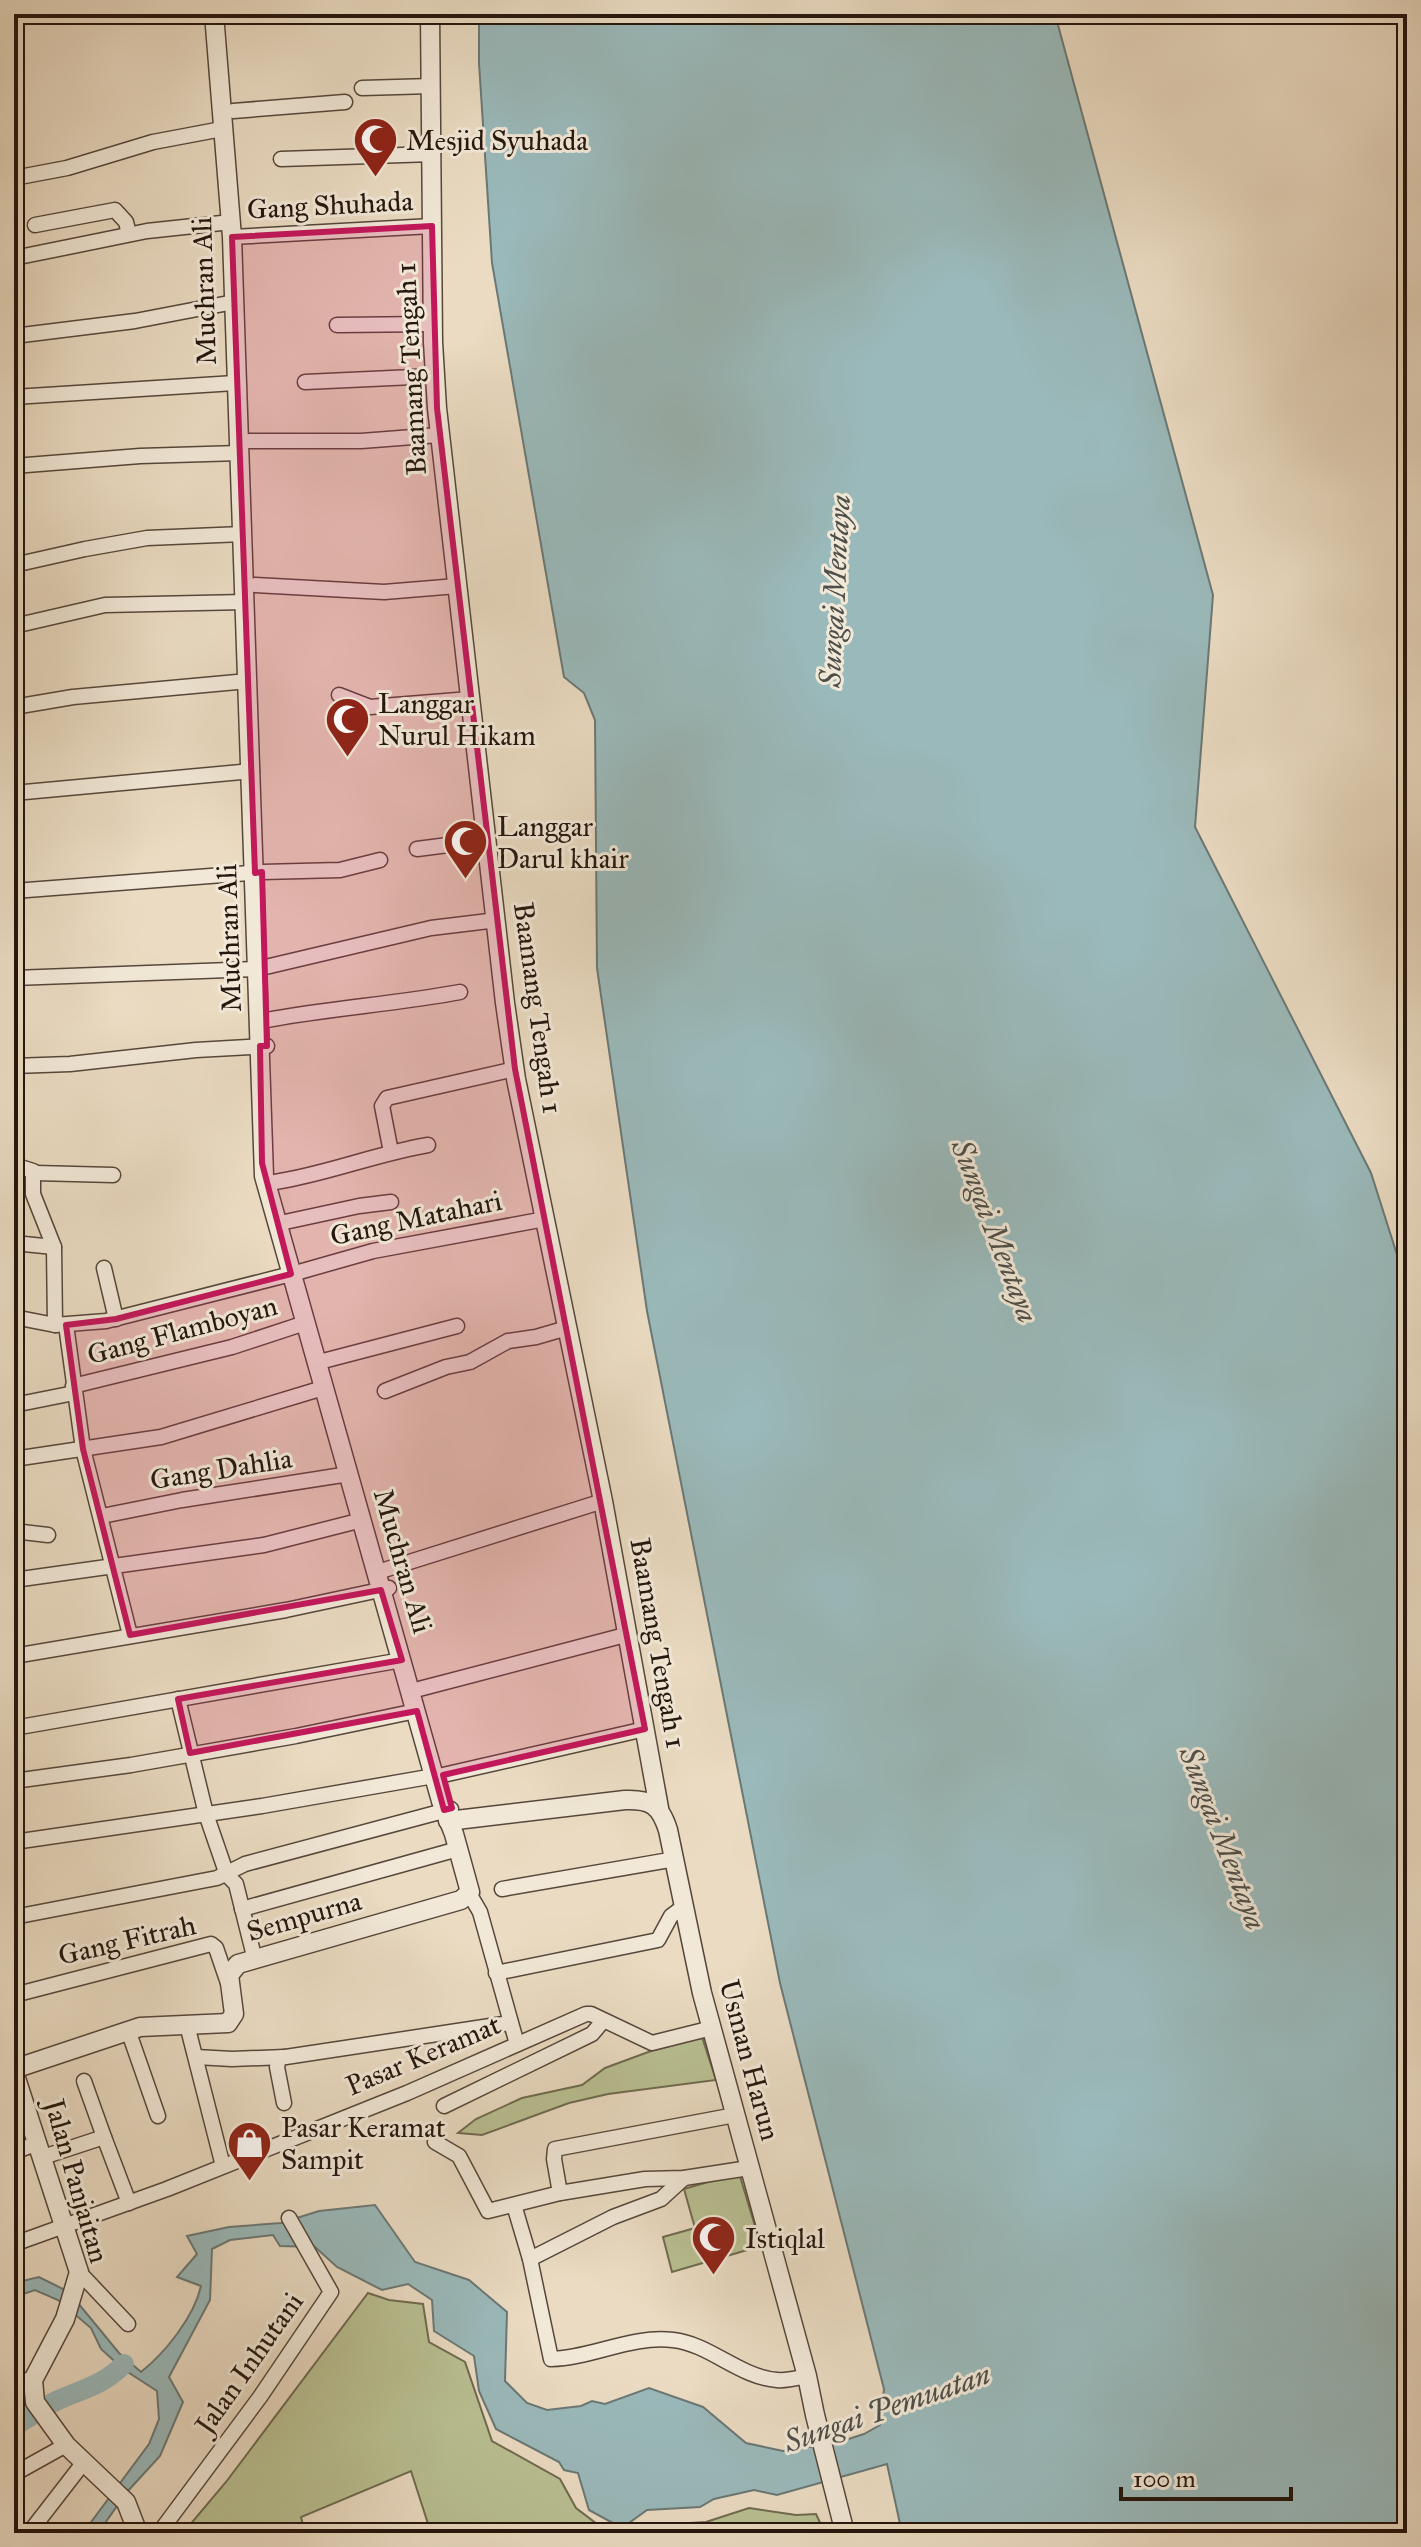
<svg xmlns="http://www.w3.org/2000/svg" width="1421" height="2547" viewBox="0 0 1421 2547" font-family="'IM FELL Great Primer',serif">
  <rect width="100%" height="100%" fill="#eadbc2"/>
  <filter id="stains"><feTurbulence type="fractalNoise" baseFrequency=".0025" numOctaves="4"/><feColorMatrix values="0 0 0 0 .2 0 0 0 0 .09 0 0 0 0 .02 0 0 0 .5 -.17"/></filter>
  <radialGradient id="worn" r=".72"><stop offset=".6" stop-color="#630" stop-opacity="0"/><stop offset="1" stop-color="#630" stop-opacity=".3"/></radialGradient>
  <g fill="#b9c092" stroke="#6f6b50" stroke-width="2">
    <path d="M702,2037l14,43 -108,14 -39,9 -87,32 -24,-2 18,-14 46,-21 60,-13 23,-17 46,-17z"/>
    <path d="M739,2173l22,73 -89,26 -9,-35 32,-9 -11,-39z"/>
    <path d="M368,2293l21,7 34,4 6,38 36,20 27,79 68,38 16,29 33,25h-178l-20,-62 -110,46 4,16h-122l43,-51z"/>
    <path d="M749,2508l47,7 20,-1 9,19h-190l22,-8 49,-3z"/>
  </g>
  <path fill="#9ab9ba" stroke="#6b7875" stroke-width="2" d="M479,14h576l158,581 -18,232 176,346 36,113v1247h-505l-15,-69 -110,31 -23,-5 -40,9 -14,8 -53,3 -25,18 -33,-18 -11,-37 -14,-3 -5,-8 -63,-33 -17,-38 -5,-35 -40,-25 -2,-31 -24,-16 -26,6 -45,-23 -22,-20 -35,-1 -7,-11 -43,5 -18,9 -2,51 -41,77 14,25 -23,54 -33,36 -29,41h-15l66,-89 10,-25 -2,-28 -34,-22 -22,-20 -10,-21 -33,-28 -23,-10 -21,7v-14l25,-6 30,15 50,61 22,19c24,-19 53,-55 60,-86l-24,-9 20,-23 -10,-18 42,-9 52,-4 38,-12 56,-6 40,57 54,18 38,32 -2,69 22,22 20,7 34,-4 11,-5 13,3 44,-16 54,19 43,36 37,8 53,-8 28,-9 16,-9 4,-36 -104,-406 -133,-672 -50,-343 -2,-248 -11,-27 -20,-16 -72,-414 -13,-200z"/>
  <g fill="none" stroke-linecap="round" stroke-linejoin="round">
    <path stroke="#9ab9ba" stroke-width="20" d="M14,2426c13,-7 25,-16 38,-23 28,-14 48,-15 72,-39"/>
    <defs>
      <g id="minor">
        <path d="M362,88l70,-2"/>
        <path d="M233,111l112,-9"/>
        <path d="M281,159l152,-5"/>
        <path d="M14,178l53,-10 86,-26 69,-13"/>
        <path d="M35,225l80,-15 11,12 3,12"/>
        <path d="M232,237l200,-11"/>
        <path d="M14,258l133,-27 84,-9"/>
        <path d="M337,325l96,-1"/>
        <path d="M14,336l121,-15 99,-19"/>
        <path d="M305,382l130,-6"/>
        <path d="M14,397l221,-14"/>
        <path d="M249,441h112l78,-6"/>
        <path d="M14,466l126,-10 100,-3"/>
        <path d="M14,565l71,-16 62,-11 96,-4"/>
        <path d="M255,585l129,7 73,-6"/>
        <path d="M14,626l91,-21 140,-3"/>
        <path d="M339,695l31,12 100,-8"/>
        <path d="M14,707l59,-10 175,-16"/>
        <path d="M14,793l238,-22"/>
        <path d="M417,849l70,-9"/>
        <path d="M14,891l248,-19 78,-2 40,-10"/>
        <path d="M14,978l243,-9 174,-41 66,-8"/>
        <path d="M267,1020c64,-12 129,-16 193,-28"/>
        <path d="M14,1066l56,-2 126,-14 71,-4"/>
        <path d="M391,1152l-9,-46 5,-8 128,-29"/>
        <path d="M14,1165l19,6v23l21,53 1,78"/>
        <path d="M35,1173l78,2"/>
        <path d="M275,1182c52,-8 100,-28 153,-37"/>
        <path d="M285,1222l74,-16 32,-4"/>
        <path d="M14,1243l40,4"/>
        <path d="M104,1268l12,51"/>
        <path d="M299,1272l74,-21 172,-32"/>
        <path d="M14,1317l41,8 51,-4 185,-47"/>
        <path d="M66,1325l17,124 47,186"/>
        <path d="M323,1361l134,-35"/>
        <path d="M73,1386l159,-39 73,-24"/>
        <path d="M385,1391l61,-24 24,-5 38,-21 28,-4 31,-9"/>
        <path d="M14,1405l60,-12"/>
        <path d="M14,1459l147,-22 162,-49"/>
        <path d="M102,1516l80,-16 167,-26"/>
        <path d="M14,1531l34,4"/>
        <path d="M384,1570l219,-69"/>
        <path d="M14,1580l250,-35 98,-25"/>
        <path d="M14,1656l272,-46 103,-22"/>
        <path d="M419,1689l210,-55"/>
        <path d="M178,1699l28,115 21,61 9,9 19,76"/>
        <path d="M14,1728l388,-68"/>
        <path d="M443,1775l202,-46"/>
        <path d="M14,1781l117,-16 165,-29 120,-25"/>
        <path d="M14,1842l248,-36 172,-30"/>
        <path d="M502,1889l173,-30"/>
        <path d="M467,1896l6,4 7,12 37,132"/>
        <path d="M242,1909l216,-60"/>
        <path d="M14,1917l203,-39 28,-14 206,-55"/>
        <path d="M496,1973l162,-33 13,-24 12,-9"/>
        <path d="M14,1995l197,-51 5,4 12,35"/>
        <path d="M187,2025l36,141"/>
        <path d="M128,2030l30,86"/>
        <path d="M196,2057l36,2 53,-2"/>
        <path d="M284,2103l-7,-36 2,-9 231,-35"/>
        <path d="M444,2106l148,-72 11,-13"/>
        <path d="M104,2137l25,66"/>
        <path d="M435,2142l24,14 29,55 72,-18 85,-14 39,-1 65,-10"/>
        <path d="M14,2152l24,-9"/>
        <path d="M43,2157l61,-20 -20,-56"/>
        <path d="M560,2193l-6,-34 1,-10 180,-34"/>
        <path d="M514,2205l16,54 21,100c41,-1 80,-24 122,-19 37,4 66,37 104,40 10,1 20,-2 30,-4"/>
        <path d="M14,2244l153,-55 240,-96 179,-79h5l61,29 60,-15"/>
        <path d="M530,2259l83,-42 48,-18 23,-21"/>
        <path d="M79,2272l49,52"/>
        <path d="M14,2381l19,-1"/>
        <path d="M14,2474l52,-29"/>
        <path d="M29,2533l55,-71"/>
        <path d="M159,2533l101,-136 71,-105 -42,-74"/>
      </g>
      <g id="tertiary">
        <path d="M430,14l3,328 4,66 68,595 11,76 87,422 56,307"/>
        <path d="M448,1821l177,-21c26,-1 35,5 43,30l34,163 105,383 8,39 30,118"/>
        <path d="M14,2069l126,-42 88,-4 6,-9 -5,-39 9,-11 223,-64 9,-8 -16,-58 -13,-33 -177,-625 -32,-939 -18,-223"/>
        <path d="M14,2072l65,200 -14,47 -32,61 2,22 31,43 60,57 12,31"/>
      </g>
    </defs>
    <use href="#minor" stroke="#56473b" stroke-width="17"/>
    <use href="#tertiary" stroke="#56473b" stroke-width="21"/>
    <use href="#minor" stroke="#f1e8d7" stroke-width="14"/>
    <use href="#tertiary" stroke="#f1e8d7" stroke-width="18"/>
  </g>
  <path fill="#c2185b" fill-opacity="0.2" stroke="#c2185b" stroke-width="6" stroke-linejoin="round" d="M432,226l5,182 78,661 130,660 -202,46 9,33 -8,2 -27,-99 -227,42 -12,-54 224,-39 -21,-70 -251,45 -47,-186 -17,-124 50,-6 175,-45 -29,-111 -2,-117h7l-5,-174 -7,1 -23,-636z"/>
  <defs>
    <symbol id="mosque-pin" viewBox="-11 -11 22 30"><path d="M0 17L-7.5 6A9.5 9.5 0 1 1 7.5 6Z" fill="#8f2418" stroke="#f1e8d7"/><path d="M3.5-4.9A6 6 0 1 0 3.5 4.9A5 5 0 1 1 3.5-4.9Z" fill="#fff"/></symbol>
    <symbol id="shop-pin" viewBox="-11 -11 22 30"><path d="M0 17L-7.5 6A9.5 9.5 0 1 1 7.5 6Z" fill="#8f2418" stroke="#f1e8d7"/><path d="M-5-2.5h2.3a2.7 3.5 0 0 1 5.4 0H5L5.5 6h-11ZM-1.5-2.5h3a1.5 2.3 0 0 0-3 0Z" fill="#fff"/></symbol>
  </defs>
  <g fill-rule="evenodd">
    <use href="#mosque-pin" x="350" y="114" width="51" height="69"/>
    <use href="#mosque-pin" x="322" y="694" width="51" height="69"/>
    <use href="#mosque-pin" x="440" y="816" width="51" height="69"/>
    <use href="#shop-pin" x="224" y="2118" width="51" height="69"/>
    <use href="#mosque-pin" x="688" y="2212" width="51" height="69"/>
  </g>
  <g text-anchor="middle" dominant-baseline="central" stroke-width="6" stroke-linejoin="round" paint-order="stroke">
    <g font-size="28" fill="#25160e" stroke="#f1e8d7" text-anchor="start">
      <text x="406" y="140">Mesjid Syuhada</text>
      <text x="378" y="703">Langgar<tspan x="378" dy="32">Nurul Hikam</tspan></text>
      <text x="497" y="826">Langgar<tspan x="497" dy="32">Darul khair</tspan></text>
      <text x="281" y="2127">Pasar Keramat<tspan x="281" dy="32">Sampit</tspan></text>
      <text x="745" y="2238">Istiqlal</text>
    </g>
    <g font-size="28" fill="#25160e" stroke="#f1e8d7">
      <text transform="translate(330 205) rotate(-3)">Gang Shuhada</text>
      <text transform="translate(204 291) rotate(-92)">Muchran Ali</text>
      <text transform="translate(411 369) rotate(-93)">Baamang Tengah 1</text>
      <text transform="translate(229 938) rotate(-92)">Muchran Ali</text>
      <text transform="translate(538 1008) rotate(82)">Baamang Tengah 1</text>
      <text transform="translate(416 1218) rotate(-12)">Gang Matahari</text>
      <text transform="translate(182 1330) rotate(-15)">Gang Flamboyan</text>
      <text transform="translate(221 1469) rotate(-9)">Gang Dahlia</text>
      <text transform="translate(403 1561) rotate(74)">Muchran Ali</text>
      <text transform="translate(658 1643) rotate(80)">Baamang Tengah 1</text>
      <text transform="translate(304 1916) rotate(-16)">Sempurna</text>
      <text transform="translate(127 1940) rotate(-13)">Gang Fitrah</text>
      <text transform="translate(423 2055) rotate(-23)">Pasar Keramat</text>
      <text transform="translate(750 2060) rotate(75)">Usman Harun</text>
      <text transform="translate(77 2181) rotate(74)">Jalan Panjaitan</text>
      <text transform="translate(249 2363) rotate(-55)">Jalan Inhutani</text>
    </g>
    <g font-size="30" font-style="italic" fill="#4e4f4a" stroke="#f1e8d7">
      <text transform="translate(835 591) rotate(-87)">Sungai Mentaya</text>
      <text transform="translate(995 1231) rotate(69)">Sungai Mentaya</text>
      <text transform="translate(1223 1838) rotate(69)">Sungai Mentaya</text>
      <text transform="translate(887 2408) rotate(-19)">Sungai Pemuatan</text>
    </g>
  </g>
  <rect width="1421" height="2547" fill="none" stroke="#eadbc2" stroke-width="48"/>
  <rect x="16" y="16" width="1389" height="2515" fill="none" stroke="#25160e" stroke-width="4"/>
  <rect x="24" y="24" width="1373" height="2499" fill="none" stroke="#25160e" stroke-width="2"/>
  <path d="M1121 2487v12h170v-12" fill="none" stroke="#25160e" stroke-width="4"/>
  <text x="1133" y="2487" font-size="24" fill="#25160e" stroke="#f1e8d7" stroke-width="6" paint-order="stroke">100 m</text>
  <rect width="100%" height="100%" filter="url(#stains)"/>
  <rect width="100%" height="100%" fill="url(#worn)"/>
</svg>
